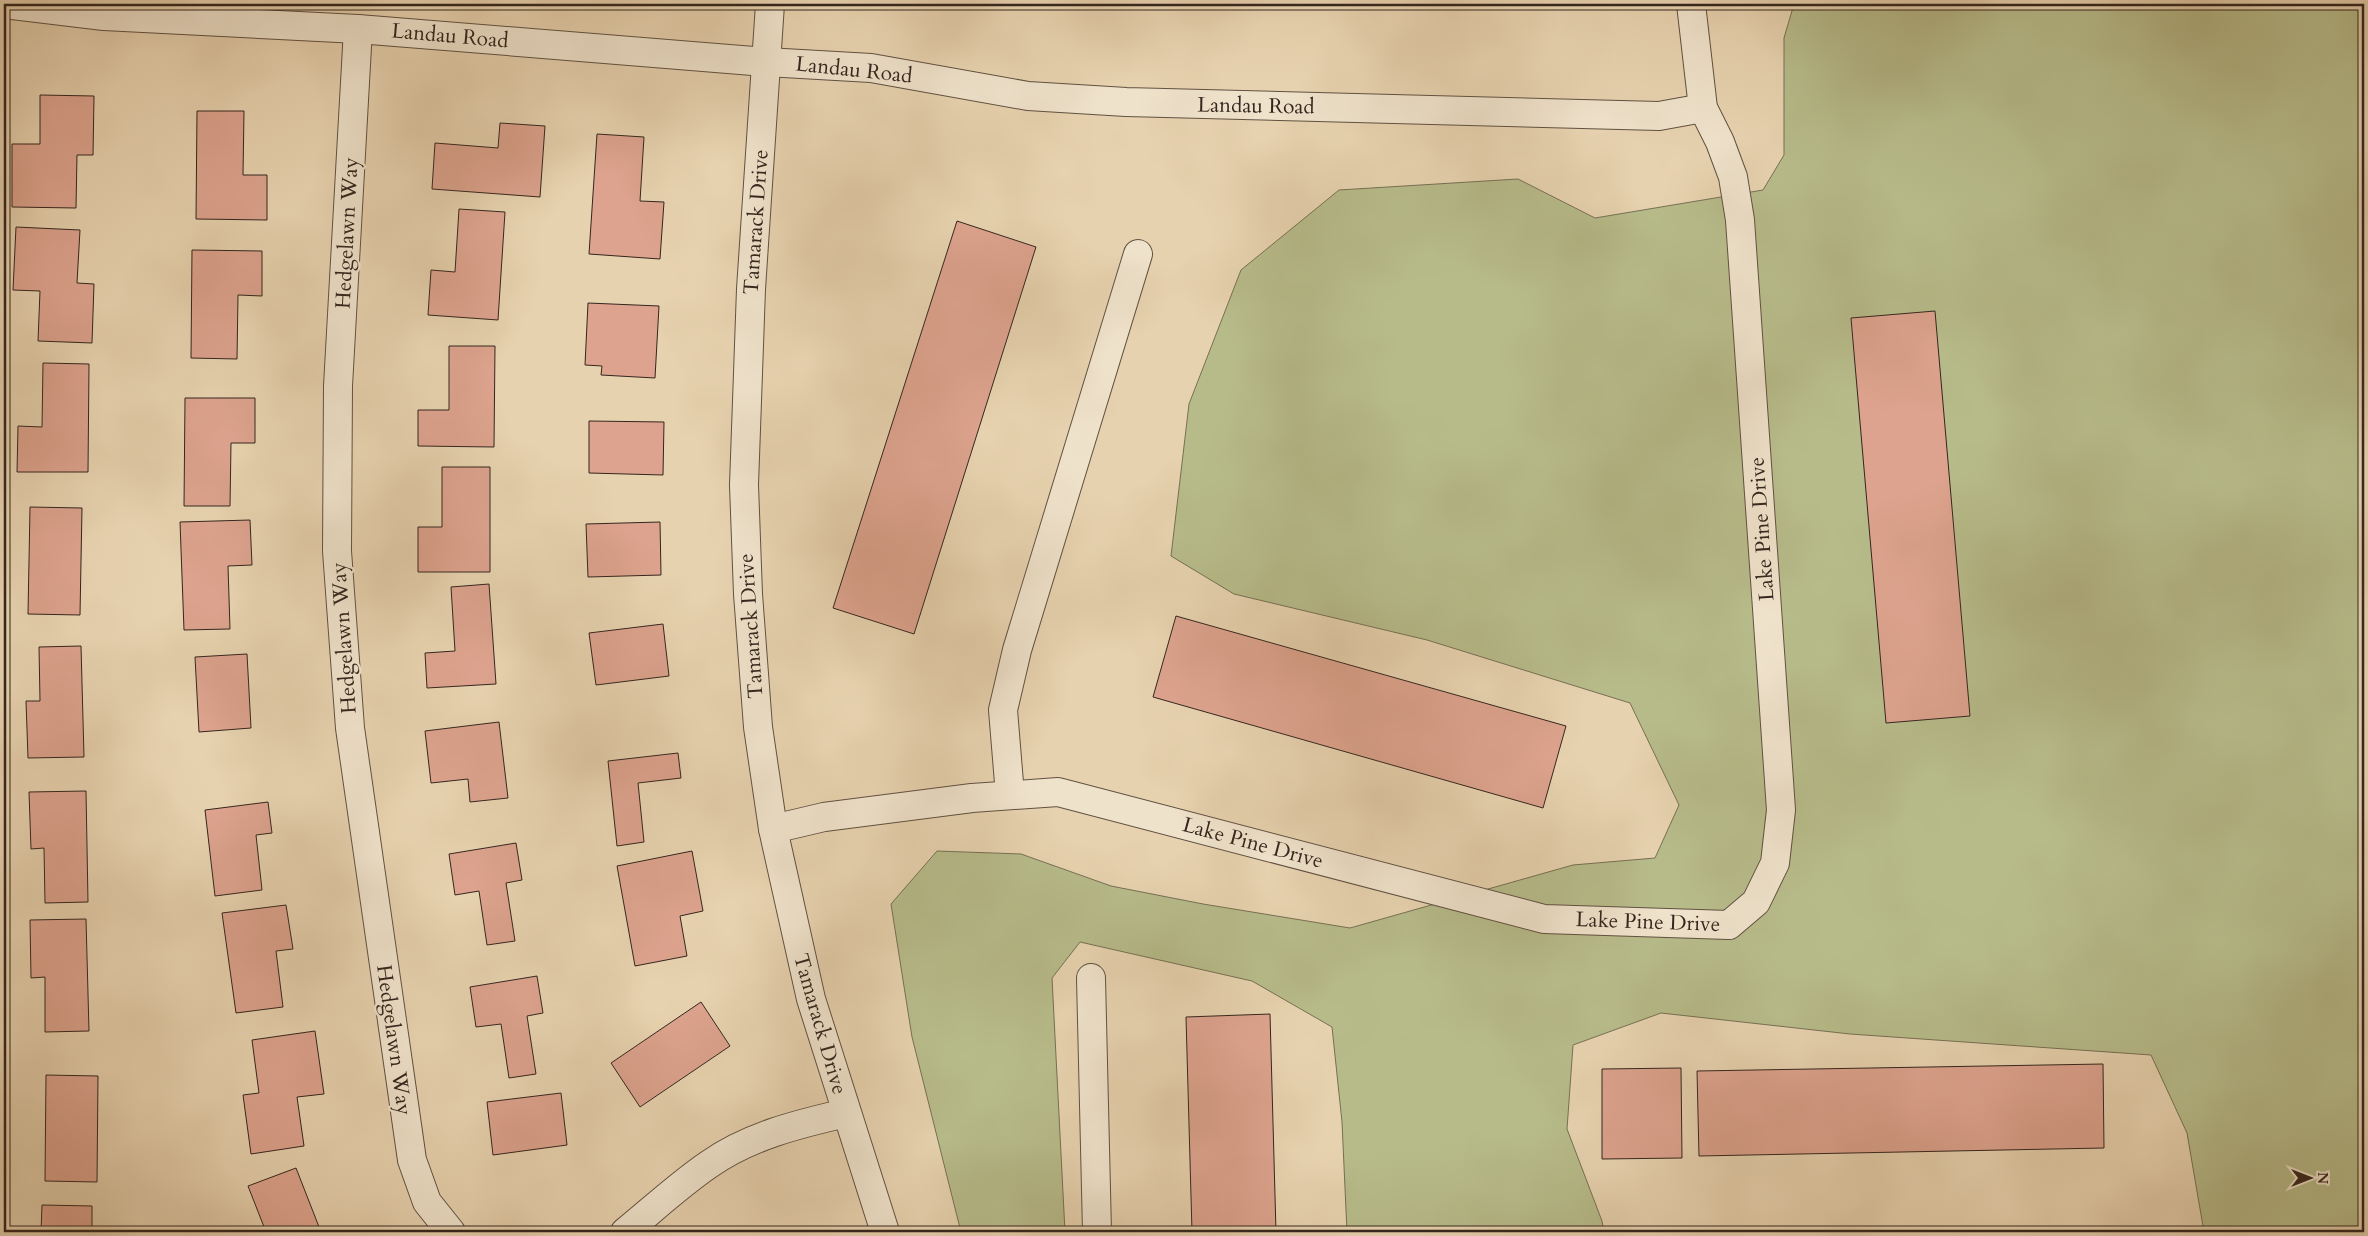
<svg xmlns="http://www.w3.org/2000/svg" width="2368" height="1236" viewBox="0 0 2368 1236" font-family="Cardo,serif">
  <rect width="100%" height="100%" fill="#e7d2af"/>
  <filter id="stains"><feTurbulence type="fractalNoise" baseFrequency=".004" numOctaves="4"/><feColorMatrix values="0 0 0 0 .2 0 0 0 0 .09 0 0 0 0 .02 0 0 0 .5 -.17"/></filter>
  <radialGradient id="worn" r=".72"><stop offset=".6" stop-color="#630" stop-opacity="0"/><stop offset="1" stop-color="#630" stop-opacity=".3"/></radialGradient>
  <path fill="#b7bb8a" stroke="#767054" d="M1794,4h570v1228h-160l-17,-99 -36,-78 -301,-21 -189,-21 -88,32 -6,84 35,92 2,11h-257l-5,-110 -10,-95 -80,-46 -172,-39 -28,36 13,254h-104l-49,-195 -21,-133 46,-53 84,3 90,32 92,18 147,24 223,-63 82,-7 24,-53 -49,-102 -203,-63 -193,-46 -63,-38 18,-152 52,-134 98,-80 179,-11 77,39 168,-28 21,-35v-117z"/>
  <g fill="#dda38e" stroke="#34261e">
    <path d="M40,95l54,1 -1,59h-16l-1,53 -64,-1v-63h28z"/>
    <path d="M197,111h47l-1,64h24v45l-71,-1z"/>
    <path d="M500,123l45,3 -5,71 -108,-8 3,-46 63,5z"/>
    <path d="M597,134l47,3 -4,64 24,1 -4,57 -71,-5z"/>
    <path d="M459,209l46,3 -7,108 -70,-5 3,-45 24,2z"/>
    <path d="M957,221l79,26 -122,387 -81,-26z"/>
    <path d="M16,227l64,3 -3,53 17,1 -2,59 -54,-2 2,-50 -27,-1z"/>
    <path d="M192,250l70,1v45l-24,-1 -1,64 -46,-1z"/>
    <path d="M588,303l71,3 -4,72 -54,-3 1,-9 -17,-1z"/>
    <path d="M1935,311l35,405 -84,7 -35,-405z"/>
    <path d="M449,346h46l-1,101 -76,-1v-36h31z"/>
    <path d="M43,363l46,1 -1,108h-71l1,-46 24,1z"/>
    <path d="M185,398h70v45h-24l-1,63h-46z"/>
    <path d="M589,421l75,1 -1,53 -74,-2z"/>
    <path d="M442,467h48v105h-72v-45h24z"/>
    <path d="M30,507l52,1 -2,107 -52,-1z"/>
    <path d="M250,520l2,45 -24,1 2,63 -46,1 -4,-108z"/>
    <path d="M660,522l1,53 -73,2 -2,-53z"/>
    <path d="M489,584l7,100 -69,4 -2,-35 30,-2 -4,-64z"/>
    <path d="M1176,616l390,110 -23,82 -390,-111z"/>
    <path d="M663,624l6,52 -73,9 -7,-52z"/>
    <path d="M81,646l3,111 -56,1 -2,-57h14l-1,-54z"/>
    <path d="M247,654l4,74 -52,4 -4,-75z"/>
    <path d="M499,722l9,76 -38,4 -2,-23 -37,4 -6,-52z"/>
    <path d="M678,753l3,25 -43,5 6,59 -27,4 -9,-85z"/>
    <path d="M86,791l2,111 -43,1 -1,-55 -13,1 -2,-57z"/>
    <path d="M268,802l4,31 -16,2 6,55 -47,6 -10,-86z"/>
    <path d="M516,843l6,37 -16,3 9,58 -28,4 -8,-54 -24,4 -6,-41z"/>
    <path d="M692,851l11,60 -23,5 7,40 -52,10 -18,-100z"/>
    <path d="M286,905l7,44 -17,2 7,56 -47,6 -14,-100z"/>
    <path d="M86,919l3,112 -44,1v-55l-14,1 -1,-58z"/>
    <path d="M537,976l6,37 -16,3 9,58 -27,4 -8,-54 -25,3 -6,-40z"/>
    <path d="M701,1002l29,44 -90,61 -29,-44z"/>
    <path d="M1270,1014l6,218h-84l-6,-215z"/>
    <path d="M315,1031l9,63 -27,3 7,49 -53,8 -8,-59 16,-2 -7,-53z"/>
    <path d="M2103,1064l1,84 -405,8 -2,-85z"/>
    <path d="M1681,1068l1,90 -80,1v-90z"/>
    <path d="M46,1075l52,1 -1,106 -52,-1z"/>
    <path d="M561,1093l6,52 -74,10 -6,-53z"/>
    <path d="M296,1168l25,64h-55l-18,-46z"/>
    <path d="M42,1205l50,1v26h-51z"/>
  </g>
  <g fill="none" stroke-linecap="round" stroke-linejoin="round">
    <defs>
      <g id="minor">
        <path d="M4,4l100,12 254,13 408,33 105,6 157,28 98,6 533,14 44,-8"/>
        <path d="M770,4l-19,285 -7,196 4,109 10,133 15,102 38,170 74,233"/>
        <path d="M358,29l-20,357 -1,165 13,177 62,432 15,42 24,30"/>
        <path d="M1010,795l-7,-85 14,-60 121,-396"/>
        <path d="M773,829l51,-12 148,-19 86,-6 486,127 185,6 27,-23 19,-39 6,-53 -41,-590 -7,-43 -13,-35 -17,-34 -12,-104"/>
        <path d="M1091,978l6,254"/>
        <path d="M625,1232c27,-22 54,-47 83,-67 41,-29 90,-41 138,-52"/>
      </g>
    </defs>
    <use href="#minor" stroke="#615142" stroke-width="30"/>
    <use href="#minor" stroke="#efe2cb" stroke-width="28"/>
  </g>
  <g text-anchor="middle" dominant-baseline="central" stroke-width="4.5" stroke-linejoin="round" paint-order="stroke">
    <g font-size="21" fill="#34261e" stroke="#efe2cb">
      <text transform="translate(450 36) rotate(5)">Landau Road</text>
      <text transform="translate(854 70) rotate(6)">Landau Road</text>
      <text transform="translate(1256 106) rotate(1)">Landau Road</text>
      <text transform="translate(756 222) rotate(-86)">Tamarack Drive</text>
      <text transform="translate(347 233) rotate(-87)">Hedgelawn Way</text>
      <text transform="translate(1762 529) rotate(-94)">Lake Pine Drive</text>
      <text transform="translate(751 626) rotate(-94)">Tamarack Drive</text>
      <text transform="translate(344 638) rotate(-94)">Hedgelawn Way</text>
      <text transform="translate(1253 843) rotate(15)">Lake Pine Drive</text>
      <text transform="translate(1648 922) rotate(2)">Lake Pine Drive</text>
      <text transform="translate(820 1024) rotate(74)">Tamarack Drive</text>
      <text transform="translate(394 1040) rotate(82)">Hedgelawn Way</text>
    </g>
  </g>
  <rect width="2368" height="1236" fill="none" stroke="#e7d2af" stroke-width="20"/>
  <rect x="5" y="5" width="2358" height="1226" fill="none" stroke="#34261e" stroke-width="2.5"/>
  <rect x="10" y="10" width="2348" height="1216" fill="none" stroke="#34261e"/>
  <g transform="translate(2310 1178) rotate(90)" stroke="#efe2cb" stroke-width="4" paint-order="stroke">
  <path d="M0-4L9 19L0 12L-9 19Z" fill="#34261e"/>
  <text y="-8" font-size="14" font-weight="bold" text-anchor="middle" fill="#34261e">N</text>
  </g>
  <rect width="100%" height="100%" filter="url(#stains)"/>
  <rect width="100%" height="100%" fill="url(#worn)"/>
</svg>
